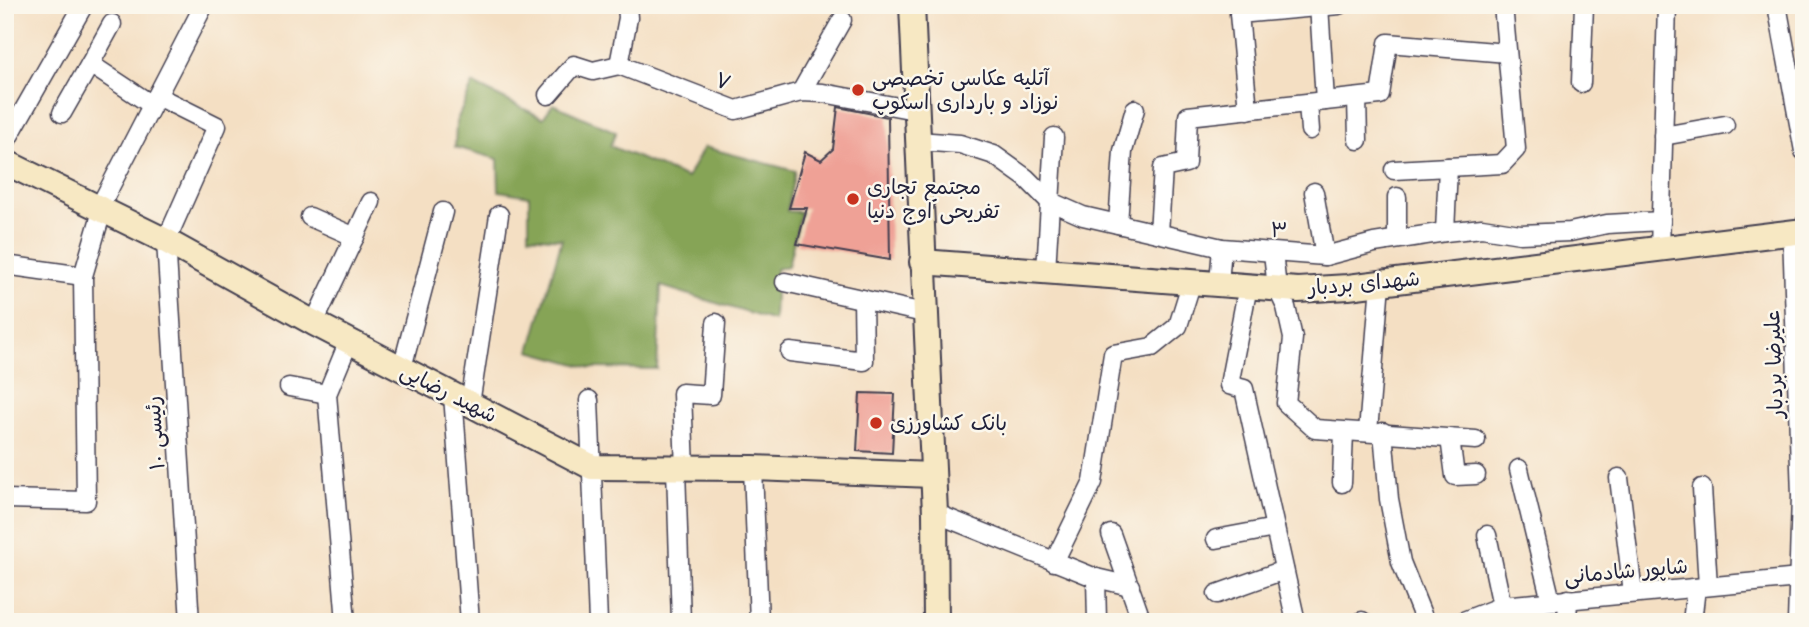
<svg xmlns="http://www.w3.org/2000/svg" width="1809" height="627" viewBox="0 0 1809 627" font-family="'Shantell Sans','Playpen Sans Arabic',sans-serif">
  <rect width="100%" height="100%" fill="#fbf7ec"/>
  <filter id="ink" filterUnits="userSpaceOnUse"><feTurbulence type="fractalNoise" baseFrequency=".0143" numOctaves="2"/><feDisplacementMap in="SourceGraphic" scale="14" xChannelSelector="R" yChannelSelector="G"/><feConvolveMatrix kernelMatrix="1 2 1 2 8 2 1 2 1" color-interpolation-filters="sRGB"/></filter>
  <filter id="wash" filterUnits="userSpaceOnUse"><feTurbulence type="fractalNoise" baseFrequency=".00686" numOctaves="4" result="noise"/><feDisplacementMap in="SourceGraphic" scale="28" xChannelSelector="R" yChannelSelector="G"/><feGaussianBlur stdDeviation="1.57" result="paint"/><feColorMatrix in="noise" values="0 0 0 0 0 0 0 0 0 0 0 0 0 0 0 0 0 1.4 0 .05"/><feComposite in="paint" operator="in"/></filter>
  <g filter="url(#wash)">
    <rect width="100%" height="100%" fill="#f4dfc3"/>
    <path fill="#86a457" stroke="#546349" stroke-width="2" d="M473,84l70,34 10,-14 63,28 -6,14 77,32 17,-31 91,24 -8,40 14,1 -13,54 -12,3 -2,52 -113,-35 -4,83 -66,-1 -61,-17 32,-112 -33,-3v-40l-30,-5 -1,-32 -43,-12 1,-25z"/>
    <g id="blocks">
      <g fill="#efa196">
        <path d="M838,107l50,10 2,143 -93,-16 10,-36h-18l16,-56 16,8 12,-11z"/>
        <path d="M860,393l35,1 -3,59 -35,-2z"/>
      </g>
    </g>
  </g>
  <g filter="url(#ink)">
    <use href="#blocks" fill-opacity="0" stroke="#423e4f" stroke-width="2"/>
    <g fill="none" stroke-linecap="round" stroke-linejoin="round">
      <defs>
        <g id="street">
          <path d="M627,5l1,13 -9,47 117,45 65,-18 22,1 92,17"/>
          <path d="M1319,5l6,96"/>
          <path d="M1777,5l27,146"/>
          <path d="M90,64l22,-40"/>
          <path d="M1581,83l3,-78"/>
          <path d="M801,92l41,-72"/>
          <path d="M548,95l26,-30 19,6 26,-6"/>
          <path d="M157,96l60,30 -51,115 24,381"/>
          <path d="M1357,98l1,42"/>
          <path d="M1308,103l2,27"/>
          <path d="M1248,110l-9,-96 100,-9"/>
          <path d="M62,113l28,-49 62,41"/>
          <path d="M1663,136l62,-11"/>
          <path d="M917,141l43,3 34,11 32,23 23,23 34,15 139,32 103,8 49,-13 71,-11 37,-4 38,6 50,-2 37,-8 54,-3"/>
          <path d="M5,143l78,-137"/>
          <path d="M1394,170l108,-6 14,-15 -13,-144"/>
          <path d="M1314,192l11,64"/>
          <path d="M1397,197v42"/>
          <path d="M98,210l106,-205"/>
          <path d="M310,217l45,20"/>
          <path d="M1118,224l5,-73 12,-42"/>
          <path d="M1445,232l3,-65"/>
          <path d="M1792,232l9,264 -4,126"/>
          <path d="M1159,233l4,-65 23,-5 2,-47 192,-21 8,-52 119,10"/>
          <path d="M1660,249l7,-244"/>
          <path d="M1273,253l4,35 9,19 7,31 -7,65 29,26 161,11"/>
          <path d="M5,265l78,11"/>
          <path d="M1046,271l8,-134"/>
          <path d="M785,282l139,31"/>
          <path d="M1219,283l3,-35"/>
          <path d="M1248,286l-19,99 15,4 52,233"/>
          <path d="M314,323l57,-121"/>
          <path d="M790,352l74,9 -1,-62"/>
          <path d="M402,368l41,-156"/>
          <path d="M289,387l38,7"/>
          <path d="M453,395l17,227"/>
          <path d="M589,400l9,222"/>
          <path d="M470,404l29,-189"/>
          <path d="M1368,432l12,-149"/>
          <path d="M1383,432l6,67 12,63 24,60"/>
          <path d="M1450,438l5,38 21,-1"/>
          <path d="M753,468l6,154"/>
          <path d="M676,469l5,153"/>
          <path d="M685,469l-3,-76 29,2 5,-72"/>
          <path d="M1519,469l32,132"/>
          <path d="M1619,478l14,115"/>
          <path d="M1342,483l2,-51"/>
          <path d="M1702,488l6,98"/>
          <path d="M5,499l81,2 -3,-225 19,-65"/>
          <path d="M935,513l161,65 34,8"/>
          <path d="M1111,534l31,88"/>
          <path d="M1487,535l15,71"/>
          <path d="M1216,539l59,-11"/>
          <path d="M1054,562l39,-80 20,-128 39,-7 26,-21 14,-45"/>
          <path d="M1096,578l1,44"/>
          <path d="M1217,594l67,-24"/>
          <path d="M1362,621v1"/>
          <path d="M346,622l-19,-228 22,-53"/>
          <path d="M1461,622l41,-16 297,-28"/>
          <path d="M1567,622l1,-23"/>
          <path d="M1692,622l4,-34"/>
        </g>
        <g id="secondary">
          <path d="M912,5l23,508 1,109"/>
          <path d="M5,162l161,79 148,82 278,144 161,1 179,7"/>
          <path d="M922,262l376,28 50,-3 456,-56"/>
        </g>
      </defs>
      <use href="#street" stroke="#423e4f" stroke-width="21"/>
      <use href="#secondary" stroke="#423e4f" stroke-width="28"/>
      <use href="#street" stroke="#fff" stroke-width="18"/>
      <use href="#secondary" stroke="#f7e8c3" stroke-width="24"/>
    </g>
  </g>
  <g fill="#c8321e" stroke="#fbf7ec" stroke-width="2.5">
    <circle cx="858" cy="90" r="7"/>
    <circle cx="853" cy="199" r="7"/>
    <circle cx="876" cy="423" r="7"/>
  </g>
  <g text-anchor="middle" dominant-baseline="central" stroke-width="5" stroke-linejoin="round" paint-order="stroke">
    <g font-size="21" fill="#22223b" stroke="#fbf7ec" text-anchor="start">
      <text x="872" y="78">آتلیه عکاسی تخصصی<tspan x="872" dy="24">نوزاد و بارداری اسکوپ</tspan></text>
      <text x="867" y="187">مجتمع تجاری<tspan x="867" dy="24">تفریحی اوج دنیا</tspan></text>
      <text x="890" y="423">بانک کشاورزی</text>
    </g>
    <g font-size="21" fill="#22223b" stroke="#fbf7ec">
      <text transform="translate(723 81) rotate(21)">۷</text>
      <text transform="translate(1279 230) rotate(4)">۳</text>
      <text transform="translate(1364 283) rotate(-5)">شهدای بردبار</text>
      <text transform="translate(1774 364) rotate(-92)">علیرضا بردبار</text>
      <text transform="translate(449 393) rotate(27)">شهید رضایی</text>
      <text transform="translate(155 433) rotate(-94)">رئیسی ۱۰</text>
      <text transform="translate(1626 571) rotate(-5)">شاپور شادمانی</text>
    </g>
  </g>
  <rect width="1809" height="627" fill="none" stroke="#fbf7ec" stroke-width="28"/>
</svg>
